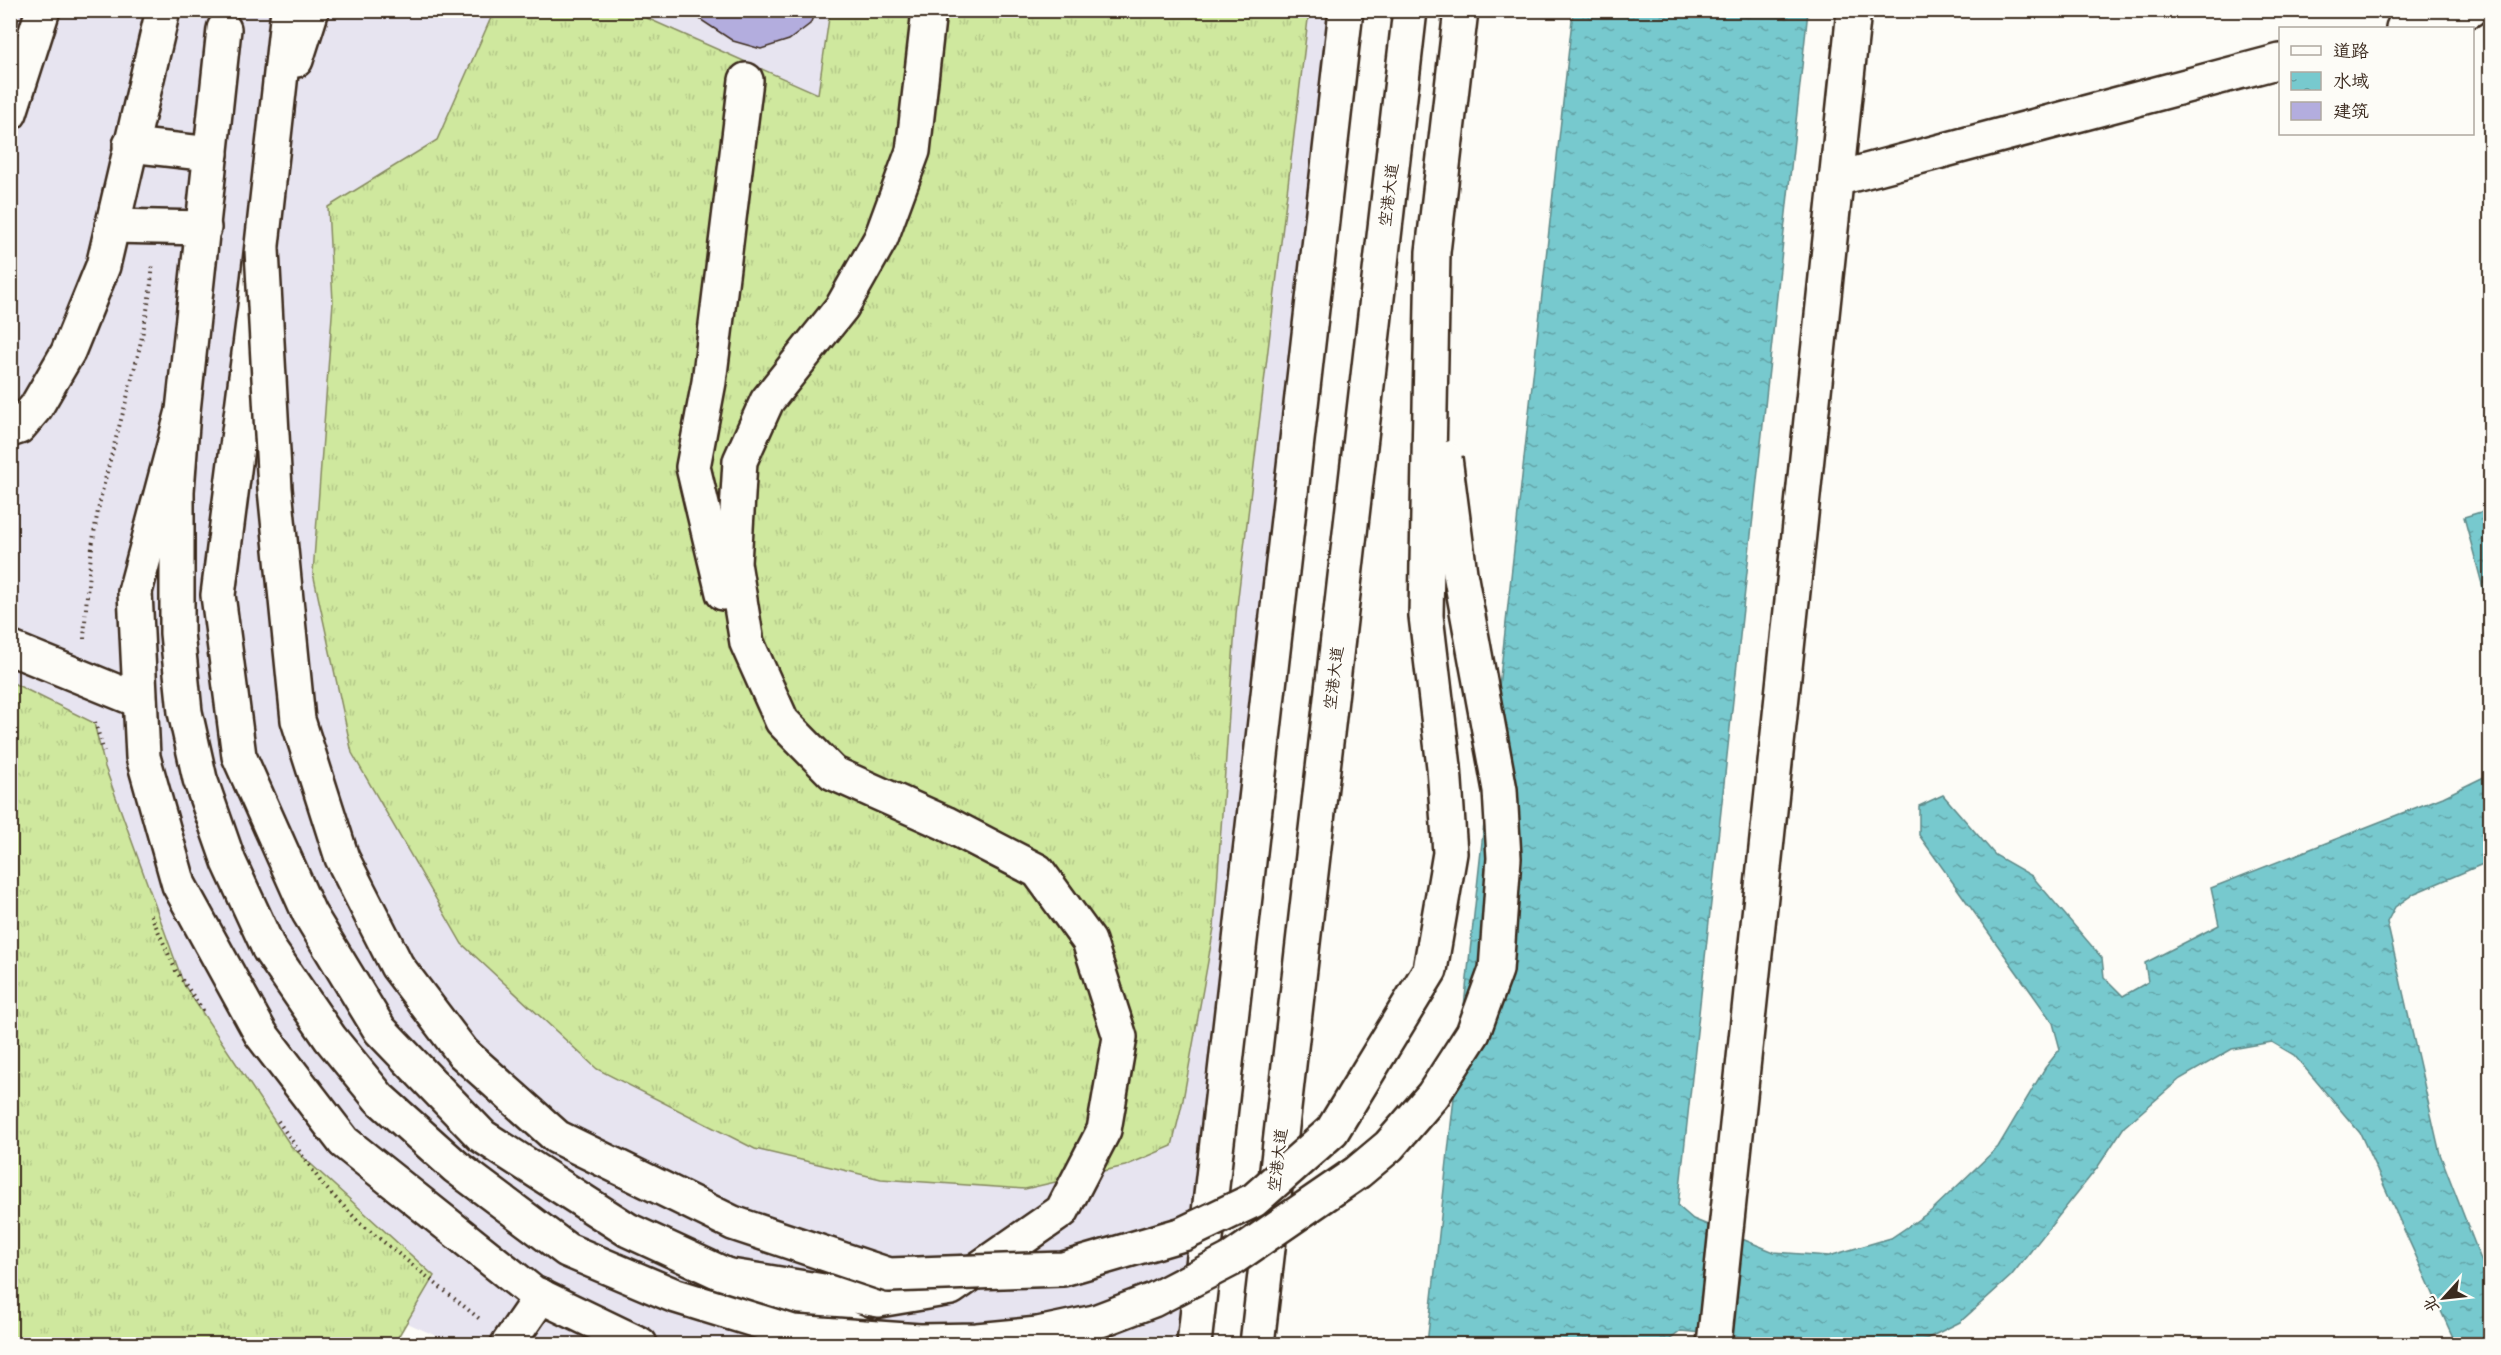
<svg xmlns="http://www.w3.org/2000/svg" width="2501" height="1355" viewBox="0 0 2501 1355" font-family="'Architects Daughter','LXGW WenKai TC',sans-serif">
  <defs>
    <pattern id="grass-tufts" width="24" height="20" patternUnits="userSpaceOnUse" patternTransform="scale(1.5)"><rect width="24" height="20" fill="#cfe89e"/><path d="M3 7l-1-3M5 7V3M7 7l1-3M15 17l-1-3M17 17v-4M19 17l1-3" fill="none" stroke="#b3c788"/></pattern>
    <pattern id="water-ripples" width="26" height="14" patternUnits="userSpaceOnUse" patternTransform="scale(1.5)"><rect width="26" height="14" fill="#77c9ce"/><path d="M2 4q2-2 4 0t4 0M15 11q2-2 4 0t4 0" fill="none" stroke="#63a3a7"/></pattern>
  </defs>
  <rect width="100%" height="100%" fill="#fdfcf7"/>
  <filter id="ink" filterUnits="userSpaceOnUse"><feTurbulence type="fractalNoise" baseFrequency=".0167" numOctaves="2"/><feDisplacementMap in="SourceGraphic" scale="12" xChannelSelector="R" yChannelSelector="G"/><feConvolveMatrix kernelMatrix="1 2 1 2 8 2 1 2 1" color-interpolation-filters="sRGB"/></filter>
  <g filter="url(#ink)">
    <path fill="#e7e4f0" d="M10,11h1318l-150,1333h-724l-51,-23 -392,-262z"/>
    <g fill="url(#grass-tufts)" stroke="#85895e" stroke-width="1.5">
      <path d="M494,11h137l187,83 12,-83h479l-73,603 -22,314 -31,172 -11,46 -47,20 -100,23 -144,-10 -126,-30 -158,-80 -135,-125 -110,-191 -39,-180 20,-271 -5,-95 109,-67z"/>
      <path d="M11,682l83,41 11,44 79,218 107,161 143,130 -40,68h-383z"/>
    </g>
    <g fill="url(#water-ripples)" stroke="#5f8988" stroke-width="1.5">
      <path d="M1573,11h235l-130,1195 15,13 81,33 55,4 62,-18 40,-27 67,-64 47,-79 15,-19 -7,-26 -134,-188v-29l24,-11 52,60 37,21 70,82 2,19 19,19 25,-14 -3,-19 74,-38 -8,-37 232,-91 47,-23v87l-75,32 -20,14 -8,15 53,232 50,129v61h-34l-96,-211 -66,-78 -22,-13 -40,7 -52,30 -56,48 -27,41 -86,108 -51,46 -38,19 -29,3h-74l-138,-13 -17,13h-237z"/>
      <path d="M2484,511l6,13v90l-26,-97z"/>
    </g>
    <path fill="#b3adde" stroke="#3b2a1e" stroke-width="1.5" d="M686,10h130l-6,14 -21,16 -28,9 -28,-8z"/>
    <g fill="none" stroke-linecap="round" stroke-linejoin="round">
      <defs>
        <g id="minor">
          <path d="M288,10l-32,289 -38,296 21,161 70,157 71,117 102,106 146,94 141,65 96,40"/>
          <path d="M2403,28l67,-18"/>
          <path d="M224,29l-41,382 -6,80v142l8,79 15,67 29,83 40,87"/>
          <path d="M296,60l16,-50"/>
          <path d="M10,113l33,-103"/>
          <path d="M130,145l81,9"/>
          <path d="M1836,179l444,-118"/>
          <path d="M112,226l92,2"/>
          <path d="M183,411l-48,181 8,165 36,128 82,149 83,108 188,150 108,52"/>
          <path d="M10,430l9,-3 17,-20 32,-55 35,-86 60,-256"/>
          <path d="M723,593l-30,-126 16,-85 37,-302"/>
          <path d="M10,648l130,53"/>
          <path d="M724,1275l155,25 72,-12 111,-77 42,-81 16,-93 -31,-96 -51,-70 -93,-48 -112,-50 -51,-52 -35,-78 -13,-80 6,-102 27,-60 75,-94 39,-69 32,-87 16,-141"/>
          <path d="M508,1344l33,-48"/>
        </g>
        <g id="major">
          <path d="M1194,1344l152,-1334"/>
          <path d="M1257,1344l153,-1334"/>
          <path d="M1714,1344l140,-1334"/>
        </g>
      </defs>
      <use href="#minor" stroke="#3b2a1e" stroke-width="38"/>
      <use href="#major" stroke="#3b2a1e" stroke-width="38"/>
      <g stroke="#3b2a1e" stroke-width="4" stroke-dasharray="1.5 4.5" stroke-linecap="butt">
        <path d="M84,639c3,-51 7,-102 19,-151 18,-74 44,-148 50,-225"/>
        <path d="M95,722l9,30"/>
        <path d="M151,915l25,56 29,42"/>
        <path d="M278,1121l45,64 37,38 121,97"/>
      </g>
      <use href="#minor" stroke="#fdfcf7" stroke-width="33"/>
      <use href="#major" stroke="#fdfcf7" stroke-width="33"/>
      <defs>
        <g id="minor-bridge">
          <path d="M262,250l13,239 23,231 44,138 55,108 66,87 94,84 176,86 156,52 174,-6 120,-35 71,-34 78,-69 98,-161 20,-117 -6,-86 -18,-151 7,-364 28,-242"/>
          <path d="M269,949l61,89 49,60 77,69 111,83 106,45 120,37 127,9 57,-1 61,-6 57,-12 58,-22 77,-40 128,-88 31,-26 44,-51 40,-62 23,-63 8,-112 -4,-68 -40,-217 -15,-115"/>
        </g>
      </defs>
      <use href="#minor-bridge" stroke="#3b2a1e" stroke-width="38" stroke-linecap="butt"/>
      <use href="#minor-bridge" stroke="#fdfcf7" stroke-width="33"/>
    </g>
  </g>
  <g text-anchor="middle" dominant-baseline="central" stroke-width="5" stroke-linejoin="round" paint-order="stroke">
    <g font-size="16" fill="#3b2a1e" stroke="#fdfcf7">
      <text transform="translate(1389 195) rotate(-83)">空港大道</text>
      <text transform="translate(1334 678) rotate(-83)">空港大道</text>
      <text transform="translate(1278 1160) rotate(-83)">空港大道</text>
    </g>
  </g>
  <rect width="2501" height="1355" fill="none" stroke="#fdfcf7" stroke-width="36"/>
  <rect x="18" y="18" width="2465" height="1319" fill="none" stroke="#3b2a1e" stroke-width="2" filter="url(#ink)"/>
  <rect x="2279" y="27" width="195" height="108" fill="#fdfcf7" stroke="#afa8a0" stroke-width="1.5"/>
  <rect x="2291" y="46" width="30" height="9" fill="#fdfcf7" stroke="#afa8a0" stroke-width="1.5"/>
  <text x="2333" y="57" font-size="18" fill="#3b2a1e">道路</text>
  <rect x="2291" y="72" width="30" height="18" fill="url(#water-ripples)" stroke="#afa8a0" stroke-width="1.5"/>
  <text x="2333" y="87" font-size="18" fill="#3b2a1e">水域</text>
  <rect x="2291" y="102" width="30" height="18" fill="#b3adde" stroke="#afa8a0" stroke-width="1.5"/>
  <text x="2333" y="117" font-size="18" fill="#3b2a1e">建筑</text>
  <g transform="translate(2444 1298) rotate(243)" stroke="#fdfcf7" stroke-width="4.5" paint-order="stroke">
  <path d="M0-4.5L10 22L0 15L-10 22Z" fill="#3b2a1e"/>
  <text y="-9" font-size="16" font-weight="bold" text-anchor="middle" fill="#3b2a1e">北</text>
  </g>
</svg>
